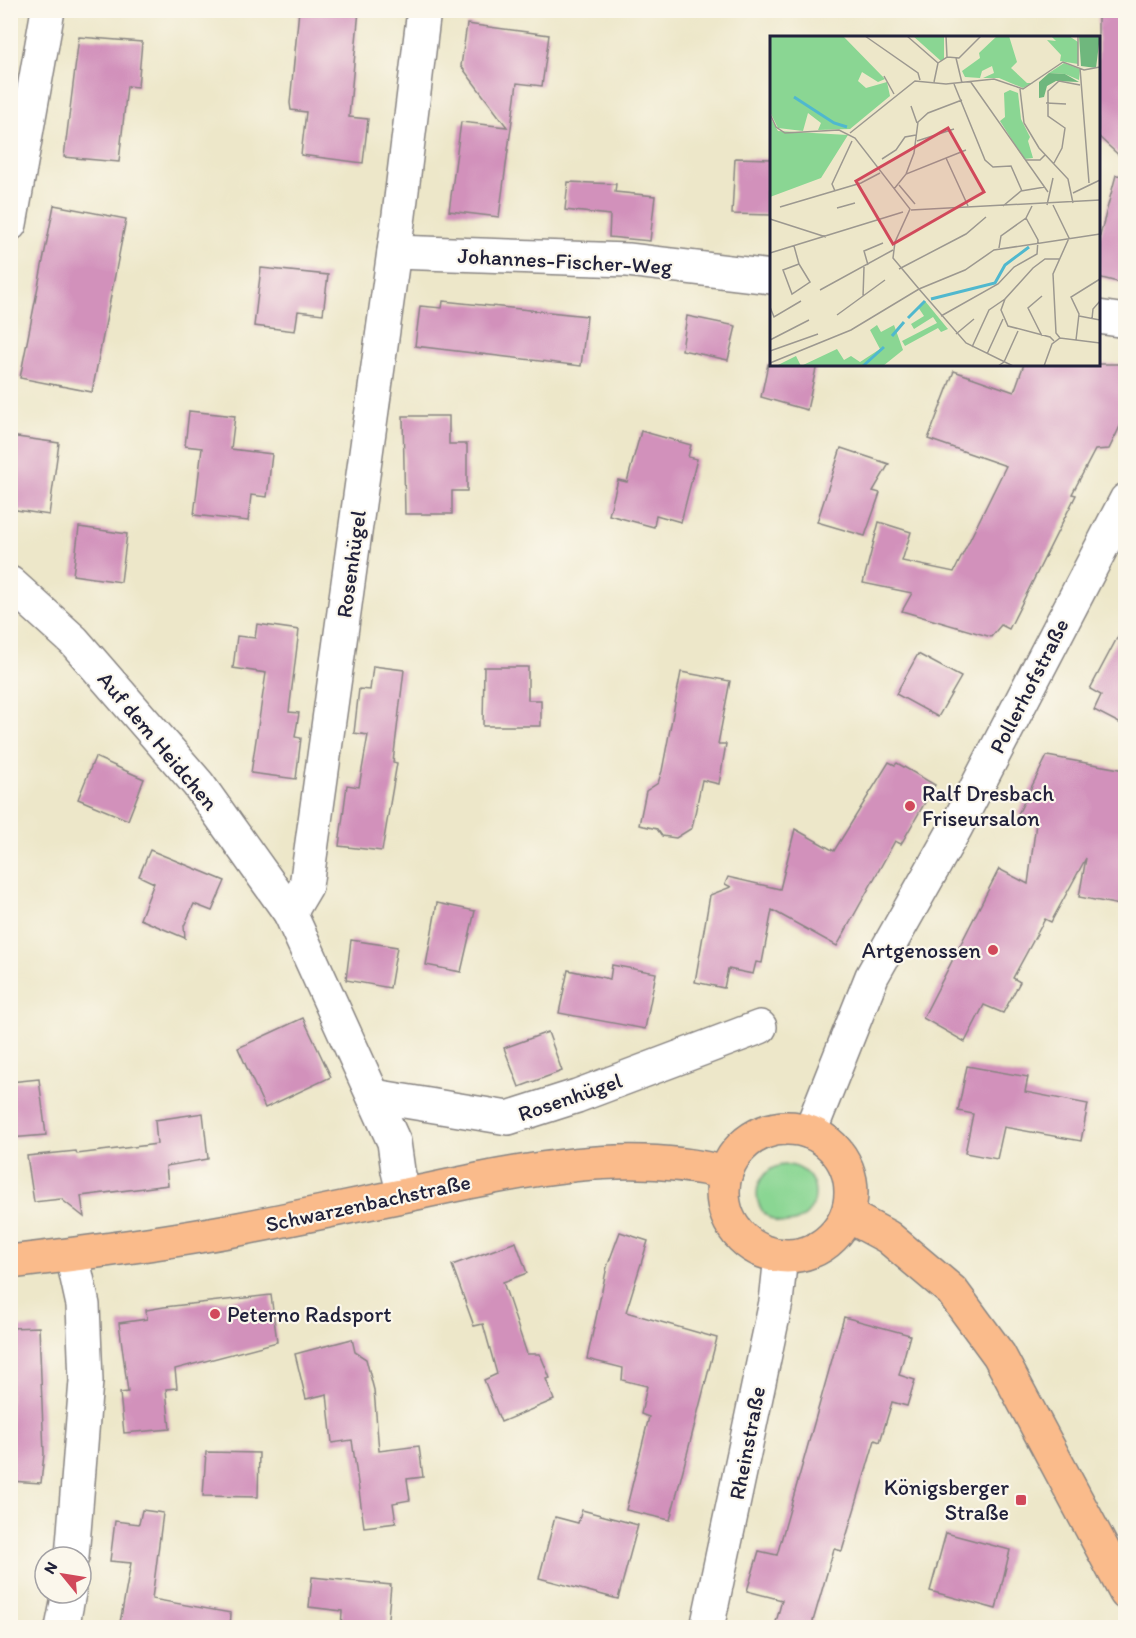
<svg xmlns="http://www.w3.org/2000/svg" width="1136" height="1638" viewBox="0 0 1136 1638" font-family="Itim,sans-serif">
  <rect width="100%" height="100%" fill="#fbf7ec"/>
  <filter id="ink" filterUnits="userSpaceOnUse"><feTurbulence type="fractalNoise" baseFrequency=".0167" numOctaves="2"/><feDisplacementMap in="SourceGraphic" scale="12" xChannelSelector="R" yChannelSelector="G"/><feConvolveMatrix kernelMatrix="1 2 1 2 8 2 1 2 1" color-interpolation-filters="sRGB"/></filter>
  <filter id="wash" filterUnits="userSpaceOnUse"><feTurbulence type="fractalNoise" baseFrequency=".008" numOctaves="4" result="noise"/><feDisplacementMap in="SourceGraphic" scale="24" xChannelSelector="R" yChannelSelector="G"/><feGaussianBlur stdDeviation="1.35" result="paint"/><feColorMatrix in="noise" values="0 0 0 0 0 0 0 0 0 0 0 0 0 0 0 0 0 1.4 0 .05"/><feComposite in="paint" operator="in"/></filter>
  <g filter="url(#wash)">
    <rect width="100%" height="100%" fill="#ede7c9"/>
    <circle fill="#8ad693" stroke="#567c67" stroke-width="1.5" cx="786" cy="1194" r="29"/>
    <g id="blocks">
      <g fill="#d291bb">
        <path d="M299,10h60l-10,107 19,2 -5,44 -62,-8 5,-43 -15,-2 -1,-7z"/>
        <path d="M1098,10h27v151l-27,-25z"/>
        <path d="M467,24l82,11 -7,51 -25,-3 -18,134 -50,-6 12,-89 46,5 -46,-61z"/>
        <path d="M79,37l63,5 -4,45 -11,-1 -8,76 -55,-5z"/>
        <path d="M735,158l36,1v56l-39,-1z"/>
        <path d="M1116,175l9,1v108l-27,-7v-34z"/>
        <path d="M568,182l48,2 -1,8 40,4 -5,45 -41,-4 1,-22 -45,-5z"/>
        <path d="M54,205l72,14 -34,173 -72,-14z"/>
        <path d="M261,268l67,7 -5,39 -25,-3 -3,20 -41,-5z"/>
        <path d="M443,301l144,15 -6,50 -166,-20 5,-40 22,2z"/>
        <path d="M687,316l49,10 -8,34 -46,-10z"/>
        <path d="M768,364h49l-10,46 -46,-13z"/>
        <path d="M1024,364h101v52l-16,33 -14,1 -23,44 4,1 -67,134 -8,-4 -10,12 -89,-26 10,-18 -49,-10 16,-61 32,10 -9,29 52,11 52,-106 -78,-27 26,-68 60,21z"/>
        <path d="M189,411l46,5 -4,33 41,5 -5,43 -16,-2 -3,26 -54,-6 8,-67 -17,-2z"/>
        <path d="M403,416h46v28h18v47h-15v23h-47z"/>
        <path d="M641,431l50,14 -3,12 9,2 -16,63 -25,-7 -2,12 -45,-12 9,-35 9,2z"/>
        <path d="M10,436l49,7 -10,72 -39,-6z"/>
        <path d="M841,448l48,16 -16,27 7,2 -15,43 -48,-14z"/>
        <path d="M79,527l48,7 -6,48 -48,-7z"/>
        <path d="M1125,623v103l-31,-16 7,-15 -11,-6z"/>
        <path d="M257,624l42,6 -10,82 10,1 -4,24 6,1 -5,41 -45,-6 15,-100 -33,-5 4,-32 18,2z"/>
        <path d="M918,654l43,23 -23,40 -42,-23z"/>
        <path d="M373,666l31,4 -11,92 4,1 -15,88 -43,-5 8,-61 12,2 9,-52 -14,-2 5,-44 11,1z"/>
        <path d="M484,667h44v33h13v26h-58z"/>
        <path d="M681,672l49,9 -12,63h8l-7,40 -17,-4 -10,48 -16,10 -14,-2 -5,-7 -18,-4 7,-34 12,-8 4,-12z"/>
        <path d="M1047,756l78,14v136l-46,-9 7,-39 -35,64 -6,-3 -32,59 7,4 -17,31 -19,-8 -19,37 -42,-24 76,-149 29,15 8,-61 -18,-9z"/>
        <path d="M95,757l49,22 -16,41 -50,-21z"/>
        <path d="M889,762l6,3 2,-2 38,22 -34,59 -6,-3 -58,105 -65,-36 -10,53 -6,-1 -3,12 -25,-5 -4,19 -29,-6 15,-87 21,-8 -6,-3 3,-7 52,12 15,-60 39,22z"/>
        <path d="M150,850l75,31 -13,30 -18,-7 -10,22 1,12 -45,-19 14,-36 -15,-7z"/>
        <path d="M437,903l38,8 -14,61 -35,-7z"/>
        <path d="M351,940l46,7 -7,41 -44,-8z"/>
        <path d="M612,965l44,8 -11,56 -86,-16 9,-43 42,9z"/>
        <path d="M303,1018l28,59 -66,31 -27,-60z"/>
        <path d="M548,1032l14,39 -43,16 -15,-39z"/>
        <path d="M967,1066l61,11 -3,15 63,12 -7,37 -77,-14 -7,32 -32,-6 8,-39 -15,-3z"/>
        <path d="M39,1079l7,56 -36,3v-56z"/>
        <path d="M203,1113l5,46 -42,7 2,19 -87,11 3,21 -23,-18 -27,3 -7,-46 49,-5 1,3 80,-10 -2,-24z"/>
        <path d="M620,1232l28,9 -22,71 91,26 -47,182 -44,-10 23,-93 -8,-3 6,-28 -25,-6 1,-12 -36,-9 20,-92z"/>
        <path d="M516,1242l11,31 -24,9 24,72h13l10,24 -4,1 8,21 -53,22 -17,-42 13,-6 -14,-50 -9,2 -22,-61z"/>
        <path d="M271,1295l6,47 -102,27 2,19 -11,1 4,40 -46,4 -4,-40 8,-1 -9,-69 28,-4 -1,-9 18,-3z"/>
        <path d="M844,1317l66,18 -11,40 16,5 -8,26 -15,-4 -12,40 -5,-2 -33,111 -8,-2 -23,79h-28l1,-4 -8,-2 6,-22 -35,-9 12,-40 18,4z"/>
        <path d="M39,1327l5,127 -3,29 -31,-2v-153z"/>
        <path d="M352,1339l3,13 11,7 8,31 5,61 40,-5 4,31 -16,2 3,21 -17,3 3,20 -32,4 -12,-87 -20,3 -5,-49 -21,5 -11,-45z"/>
        <path d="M206,1452l53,1 -1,44 -55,-1z"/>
        <path d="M142,1510l21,3 -11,86 79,14 -1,15h-111l12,-65 -21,-2 5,-40 24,3z"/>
        <path d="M582,1510l56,15 -20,74 -79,-21 16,-61 23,6z"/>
        <path d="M946,1533l64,17 -14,59 -66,-18z"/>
        <path d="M312,1577l79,8 -4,43h-46l1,-17 -33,-4z"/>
      </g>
    </g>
  </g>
  <g filter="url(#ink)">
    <use href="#blocks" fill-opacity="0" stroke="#888482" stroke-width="1.5"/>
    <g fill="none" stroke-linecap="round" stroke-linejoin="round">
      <defs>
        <g id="minor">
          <path d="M10,224l38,-214"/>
          <path d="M394,252l234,8 144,17"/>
          <path d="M1098,317l28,4"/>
          <path d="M10,583l64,58 124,143 92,129"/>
          <path d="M374,1096l134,22 69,-22 183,-69"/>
          <path d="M810,1132l62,-156 83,-147 171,-329"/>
          <path d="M404,1195l-6,-24 -4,-29 -104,-229 16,-27 93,-671 25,-205"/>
          <path d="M72,1557l14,-176 -3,-76 -11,-50"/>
          <path d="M62,1628l7,-35"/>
          <path d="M707,1628l69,-326 5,-46"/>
        </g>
        <g id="major">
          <circle cx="787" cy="1192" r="64"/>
          <path d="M847,1215l41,22 64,54 47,64 127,238"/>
          <path d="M10,1262c77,-9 153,-19 229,-33 61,-12 122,-25 182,-37 98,-21 206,-45 305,-19"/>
        </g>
      </defs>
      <use href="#minor" stroke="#888482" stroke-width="36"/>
      <use href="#major" stroke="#888482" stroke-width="36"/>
      <use href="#minor" stroke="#fff" stroke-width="33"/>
      <use href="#major" stroke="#fabb8b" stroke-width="33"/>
    </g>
  </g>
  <g fill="#d1495b" stroke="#fbf7ec" stroke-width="2">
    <circle cx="910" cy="806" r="6"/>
    <circle cx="993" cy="950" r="6"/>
    <circle cx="215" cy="1314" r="6"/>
    <rect x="1015" y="1494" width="12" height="12" rx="3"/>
  </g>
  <g text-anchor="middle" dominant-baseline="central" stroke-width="4.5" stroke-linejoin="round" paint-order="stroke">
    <g font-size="22" fill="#22223b" stroke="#fbf7ec">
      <text transform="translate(565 261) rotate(3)">Johannes-Fischer-Weg</text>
      <text transform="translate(351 564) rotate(-82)">Rosenhügel</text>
      <text transform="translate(1029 686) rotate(-63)">Pollerhofstraße</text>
      <text transform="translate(158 741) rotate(50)">Auf dem Heidchen</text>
      <text transform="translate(570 1097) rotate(-19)">Rosenhügel</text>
      <text transform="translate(368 1203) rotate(-12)">Schwarzenbachstraße</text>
      <text transform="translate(747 1443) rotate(-79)">Rheinstraße</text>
    </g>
    <g font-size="22" fill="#22223b" stroke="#fbf7ec" text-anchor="start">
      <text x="922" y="793">Ralf Dresbach<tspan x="922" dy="25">Friseursalon</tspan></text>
      <text x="981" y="950" text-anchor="end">Artgenossen</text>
      <text x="227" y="1314">Peterno Radsport</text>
      <text x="1009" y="1487" text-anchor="end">Königsberger<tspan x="1009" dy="25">Straße</tspan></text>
    </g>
  </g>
  <g transform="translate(770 36)">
    <rect width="330" height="330" fill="#ede7c9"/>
    <path d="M0,0h73l42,43 -7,3 -16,-10 -4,9 8,7 21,-6 3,14 -40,33 -32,1 3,-7 -13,-10 -5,18 -25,-3 -8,-16zM143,0h31v23l-3,2zM227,0h12l8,26 -6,6 16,15h6l-10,5 -24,-10h-16l11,-5 -2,-7 -10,5 -2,7 -15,-1 -3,-6 18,-13 -1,-5zM281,0h18l9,6v22l-18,-3 1,-6 -14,-15 9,1zM294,27l16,6 -1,11 -14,-6 -16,-1zM240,54l8,3 3,26 9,18 -2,4 5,17 -9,1 -24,-38 5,-4 -1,-24zM0,81l8,14 70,4 -27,43 -51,19zM155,265l23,28 -7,3 -3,-4 -33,18 -3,-5 35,-18 -4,-6 -19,12 -3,-5 13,-8 -6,-9zM107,289l4,7 13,-7 9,25 -20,16h-107l20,-10 5,10 36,-17 7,11 7,-4 9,6 20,-13 -10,-19z" fill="#8ad693"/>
    <path d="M309,0h21l-4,32 -15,-2zM279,37l16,1 14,8 -23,-1 -9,5 -3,11 -5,1v-16z" fill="#6fb77d"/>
    <path fill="none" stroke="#50b8ce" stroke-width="3" d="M24,61l40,26 13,4M161,263l64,-16 10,-18 24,-18M138,282l17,-17M122,300l12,-14M93,330l21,-19"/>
    <path fill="none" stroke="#9c9890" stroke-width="1.5" d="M95,0l53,37 2,7M137,0l31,27 -4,19M177,21l12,1 22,-22M186,22l6,25M168,27l9,-6 -1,-21M308,30v-30M310,32l9,115M114,40l10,18M200,45l78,111M184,48l31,76 8,7 18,-1 11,25M250,53l4,34 15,25 29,31 5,24M276,67l20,1M141,70l6,17M0,78l6,13 9,6 54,-3 16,8 55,71 -15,33 -2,16 26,31M80,97l65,-52 31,3 48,-5 29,10 40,-27 21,8 16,-3M147,105l37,-12M176,122l22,48M112,123l14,-9 9,-13 11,-2M255,124h15l5,-5M284,127l8,-15 3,-20 -17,-12v-25l11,-10 21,4M136,138l8,-21 4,-31 10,-9 34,-13M129,149l16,19M124,153l12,-15 60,-24M65,155l-3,-7 20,-43M303,157l27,-13M277,169l6,-27M283,169l16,33 -16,36 3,59 4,5M233,170l18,-15 24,-4M10,171l81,-24 19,-10M67,172l18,-5M141,174l189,-10M0,183l56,18M24,210l5,18M229,212l2,-12 25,-18 6,-12M0,217l133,-41M29,228l11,18 -18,12 -9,-24zM98,229l-4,-14 19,-8M129,233l67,-35 20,-17M149,253l47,54 47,23M50,254l73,-40M272,260l-14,12 14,28M93,261l1,-30M0,271l4,10 27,-16M67,279l48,-35M171,280l57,-32 16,-17 23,-13 1,-14 -12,-22M309,280l21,4M322,283l1,-10 7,-8M186,298l18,-15M0,304l39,-20M306,304l3,-26 -8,-17 29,-18M284,305l-4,-4 -42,-11 -7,-16 4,-11 28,-31 12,-9h15M202,311l17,-37 16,-11M0,315l48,-17M217,318l16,-35M0,327l81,-33 68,-41 46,-19 29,-20 106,-16M228,330l6,-4 14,-31M274,330l8,-22 8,-6 40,5"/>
    <path fill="#d1495b" fill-opacity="0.15" stroke="#d1495b" stroke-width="3" d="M178,92l36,64 -91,52 -37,-63z"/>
    <rect width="330" height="330" fill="none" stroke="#22223b" stroke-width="3"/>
  </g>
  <rect width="1136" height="1638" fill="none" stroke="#fbf7ec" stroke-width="36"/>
  <g transform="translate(63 1575) rotate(300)"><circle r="28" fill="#fbf7ec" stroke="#a4a2a5" stroke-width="1.5"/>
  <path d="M0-4.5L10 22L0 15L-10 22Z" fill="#d1495b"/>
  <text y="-9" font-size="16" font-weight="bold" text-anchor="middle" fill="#22223b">N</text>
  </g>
</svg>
